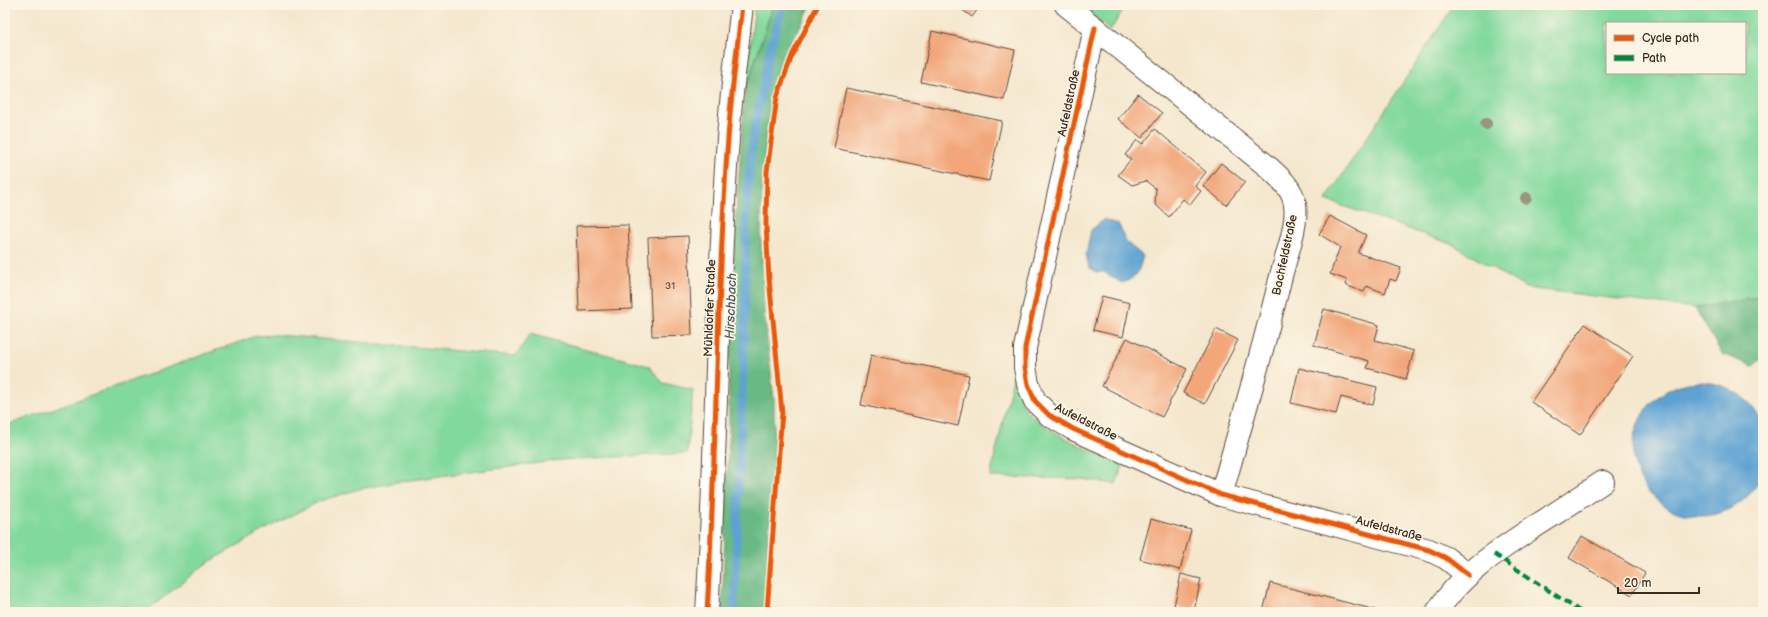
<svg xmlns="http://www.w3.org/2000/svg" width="1768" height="617" viewBox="0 0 1768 617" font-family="'Balsamiq Sans',sans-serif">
  <rect width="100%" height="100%" fill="#fcf5e5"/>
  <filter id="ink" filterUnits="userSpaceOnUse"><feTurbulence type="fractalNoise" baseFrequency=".025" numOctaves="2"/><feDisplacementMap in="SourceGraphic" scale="8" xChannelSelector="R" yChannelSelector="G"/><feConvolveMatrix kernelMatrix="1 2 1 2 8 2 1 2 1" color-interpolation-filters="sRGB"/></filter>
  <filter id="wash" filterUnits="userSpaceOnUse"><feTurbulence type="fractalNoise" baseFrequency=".012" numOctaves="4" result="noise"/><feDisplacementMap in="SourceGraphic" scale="16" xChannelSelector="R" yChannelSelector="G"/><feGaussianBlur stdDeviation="0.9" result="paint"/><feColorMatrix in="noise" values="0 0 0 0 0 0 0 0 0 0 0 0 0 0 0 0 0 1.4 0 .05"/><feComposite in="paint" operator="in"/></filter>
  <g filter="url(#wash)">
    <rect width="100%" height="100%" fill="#f4e7cd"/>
    <g fill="#82d99d" stroke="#5e825e" fill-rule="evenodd">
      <path d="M755,5h18l-28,87z"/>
      <path d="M1081,5h45l-16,26z"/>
      <path d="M1454,5h309v291l-68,12 -169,-20 -72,-43 -128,-45zM1607,23h138v50h-138z"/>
      <path d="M530,334l119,32 14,17 30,7 -6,63 -126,7 -158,21 -44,8 -39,12 -58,30 -58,34 -59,47h-140v-186l251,-90 22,-1 238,21z"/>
      <path d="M1014,374c3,10 5,24 10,33 15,23 73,46 99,59l-7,18 -36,-5 -90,-2z"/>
    </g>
    <g fill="#69b984" stroke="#527251">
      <path d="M773,5h38l-31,61 -13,63 -5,53 -1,56 3,74 10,88v67l-11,145h-41l7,-184v-117l16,-219z"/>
      <path d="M1763,296v61l-10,9 -31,-12 -27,-46z"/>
    </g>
    <g fill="#5da2d2" stroke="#4c6678">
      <path d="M1105,219l14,6 7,17 17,14c-5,16 -4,21 -21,27l-18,-11h-8l-7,-5 -3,-12 5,-25z"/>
      <circle cx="1700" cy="449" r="67"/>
    </g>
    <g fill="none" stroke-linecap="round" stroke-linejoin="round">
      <path stroke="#5da2d2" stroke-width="8" d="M734,612l11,-294 1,-110 7,-71 18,-92 12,-40"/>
    </g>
    <g id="blocks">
      <g fill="#f2a679">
        <path d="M956,5h25l-9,12z"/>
        <path d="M932,31l83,19 -11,50 -83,-18z"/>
        <path d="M846,88l156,33 -13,60 -155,-33z"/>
        <path d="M1138,94l24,19 -20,25 -24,-19z"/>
        <path d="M1155,129l51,43 -11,14 6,5 -11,14 -7,-6 -14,18 -14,-13 1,-15 -10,-8 -14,4 -14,-10 13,-16 -6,-4 12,-15 6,4z"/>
        <path d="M1221,163l24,19 -19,23 -23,-19z"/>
        <path d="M1330,216l36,19 -8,18 43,15 -5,13 -6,-2 -5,14 -19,-7 -2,6 -19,-7 2,-5 -17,-6 10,-27 -21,-13z"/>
        <path d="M628,225l4,84 -53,2 -3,-85z"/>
        <path d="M688,236l4,99 -40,1 -4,-98z"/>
        <path d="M1102,296l28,7 -7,34 -30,-7z"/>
        <path d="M1324,309l55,16 -4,15 39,11 -8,28 -39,-11 2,-7 -55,-16z"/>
        <path d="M1585,324l48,32 -53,79 -49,-33z"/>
        <path d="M1216,329l22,11 -33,64 -22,-11z"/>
        <path d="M1127,338l60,31 -25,48 -60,-31z"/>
        <path d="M871,355l98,20 -11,51 -97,-21z"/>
        <path d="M1299,368l78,19 -4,18 -32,-8 -5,17 -45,-11z"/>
        <path d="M1151,519l40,11 -11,40 -40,-11z"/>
        <path d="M1582,536l63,37 -13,22 -63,-37z"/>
        <path d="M1181,574l20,5 -7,32 -20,-5z"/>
        <path d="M1270,583l106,27 -1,2h-112z"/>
      </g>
    </g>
  </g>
  <g filter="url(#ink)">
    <use href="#blocks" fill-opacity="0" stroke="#574638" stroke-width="1"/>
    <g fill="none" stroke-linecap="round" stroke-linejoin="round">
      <defs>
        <g id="minor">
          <path d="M1066,5l201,161c12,11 26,22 28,39 3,20 -9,51 -14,71 -18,74 -39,146 -60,219"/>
          <path d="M1095,28l-70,320v19l3,17 7,17 14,14 24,14 148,66 208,55 17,8 22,17"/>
          <path d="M1437,612c22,-36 59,-60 94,-83 24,-15 48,-31 72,-47"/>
        </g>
        <path id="tertiary" d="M707,612c10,-158 9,-316 21,-473 3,-45 9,-89 14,-134"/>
      </defs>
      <use href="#minor" stroke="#574638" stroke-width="24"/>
      <use href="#tertiary" stroke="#574638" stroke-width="24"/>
      <use href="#minor" stroke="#fff" stroke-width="22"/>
      <use href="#tertiary" stroke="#fff" stroke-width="22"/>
      <g stroke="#00873e" stroke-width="4" stroke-dasharray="8 4" stroke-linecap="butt">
        <path d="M1494,554l87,58"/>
        <path d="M5,611l2,1"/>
      </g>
      <defs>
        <g id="cycleway">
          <path d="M1095,28l-70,320v19l3,17 7,17 14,14 24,14 148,66 208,55 17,8 22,17"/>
          <path d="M707,612c10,-158 9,-316 21,-473 3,-45 9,-89 14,-134"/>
          <path d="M767,612l15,-200 -13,-134 -3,-54 1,-52 10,-75 15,-41 26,-51"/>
        </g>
      </defs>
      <use href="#cycleway" stroke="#fcf5e5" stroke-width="8"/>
      <use href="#cycleway" stroke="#e8590c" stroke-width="5"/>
    </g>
    <g fill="#98977e">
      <circle cx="1486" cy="124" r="6"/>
      <circle cx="1526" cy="198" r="6"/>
    </g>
  </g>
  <g text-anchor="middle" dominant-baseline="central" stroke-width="3.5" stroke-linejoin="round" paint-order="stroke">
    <g font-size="10" fill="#694935">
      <text x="670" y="286">31</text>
    </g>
    <g font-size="12" fill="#3b2a1e" stroke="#fcf5e5">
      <text transform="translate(1069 103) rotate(-78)">Aufeldstraße</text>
      <text transform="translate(1285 255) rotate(-78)">Bachfeldstraße</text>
      <text transform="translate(710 308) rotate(-88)">Mühldorfer Straße</text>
      <text transform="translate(1086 422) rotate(27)">Aufeldstraße</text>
      <text transform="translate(1389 529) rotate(15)">Aufeldstraße</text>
    </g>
    <g font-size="13" font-style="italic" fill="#495a66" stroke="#fcf5e5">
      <text transform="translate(731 306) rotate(-88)">Hirschbach</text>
    </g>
  </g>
  <rect width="1768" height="617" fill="none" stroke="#fcf5e5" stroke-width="20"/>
  <rect x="1606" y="22" width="140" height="52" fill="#fcf5e5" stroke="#afa495"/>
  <rect x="1614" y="35" width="20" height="6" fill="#e8590c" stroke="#afa495"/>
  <text x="1642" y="42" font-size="12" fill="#3b2a1e">Cycle path</text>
  <rect x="1614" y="55" width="20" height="6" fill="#00873e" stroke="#afa495"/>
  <text x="1642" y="62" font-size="12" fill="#3b2a1e">Path</text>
  <path d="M1618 587v6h81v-6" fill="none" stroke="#3b2a1e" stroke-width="2"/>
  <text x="1624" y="587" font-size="12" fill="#3b2a1e" stroke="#fcf5e5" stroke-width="3" paint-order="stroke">20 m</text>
</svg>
